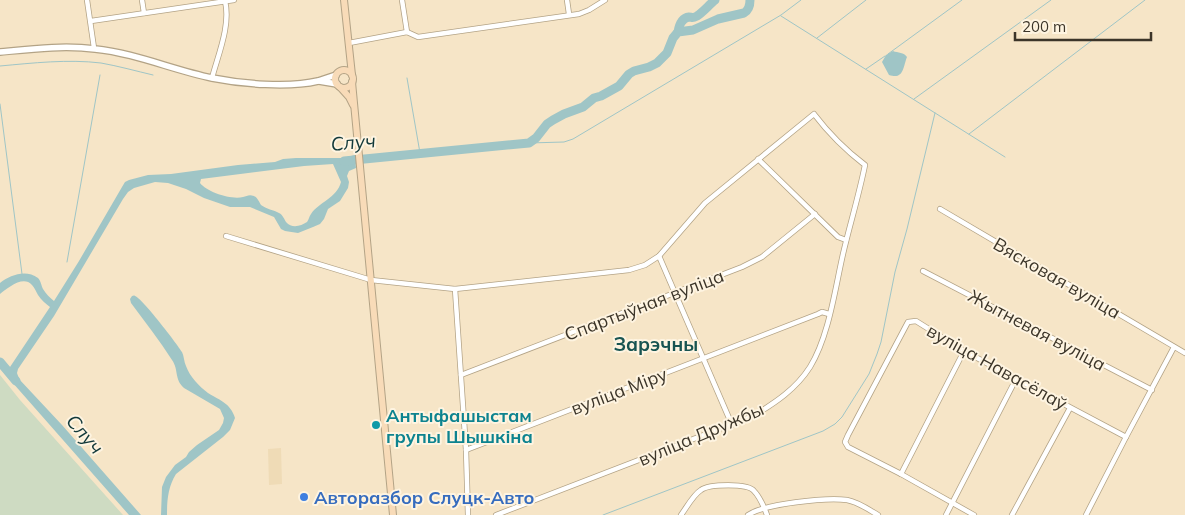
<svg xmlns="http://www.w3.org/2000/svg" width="1185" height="515" viewBox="0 0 1185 515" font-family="Mulish,sans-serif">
  <rect width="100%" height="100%" fill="#f6e5c7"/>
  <path fill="#efdbb6" d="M281,448l1,36 -13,1 -1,-36z"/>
  <path fill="#cedbc2" d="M0,375l20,25 103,115h-123z"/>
  <g fill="#9fc5c6" fill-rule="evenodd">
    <path d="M893,51c5,2 11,1 14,6 -4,10 -3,23 -18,18l-7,-13 4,-7z"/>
    <path d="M355,155l1,13 -7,3 -2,5 2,6 -1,6 -8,13 -12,8 -4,10 -4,5 -7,3 -15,6 -13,-2 -4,-2 -7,-12 -24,-10h-20l-26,-9 -18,-9 -18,-6 -13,-1 -21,6 -6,4 -5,7 -69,117 -36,53 -1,4 2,6 43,46 79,90h-12l-117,-133 -4,-8 2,-7 40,-60c-4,-3 -9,-7 -12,-12 -2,-3 -3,-7 -6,-10 -9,-10 -24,3 -32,9v-11c10,-8 26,-14 38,-5 3,3 3,7 5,11 3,5 7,9 11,12l25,-40 43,-74 3,-5 4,-2 19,-5 23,-1 67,-9 37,-3 8,-3 13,-1h47zM333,164l8,18c-4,16 -22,20 -30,32 -2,3 -2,5 -4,8 -6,4 -15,7 -21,0 -2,-3 -3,-7 -7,-9 -5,-3 -13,-4 -18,-8 -2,-3 -3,-7 -7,-9 -5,-2 -7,0 -11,1 -12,3 -36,-5 -43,-14l1,-4 103,-13z"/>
    <path d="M132,296c1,0 2,-1 3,0 6,1 43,49 47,56 2,4 2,10 4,14 4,11 13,20 22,27 13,8 22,10 27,25l-5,12 -7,7 -47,37c-8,13 -9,26 -9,41h-6l1,-28 4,-10 9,-12 11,-8 3,-5 8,-7 22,-15 4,-7 1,-5 -4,-9 -36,-21c-10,-9 -5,-18 -12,-28 -12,-19 -27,-38 -41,-57l-1,-4z"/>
  </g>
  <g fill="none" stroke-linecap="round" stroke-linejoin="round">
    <g stroke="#9fc5c6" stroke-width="1">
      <path d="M781,16l224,141"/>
      <path d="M817,38l49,-38"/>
      <path d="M888,54l74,-54"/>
      <path d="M0,66c33,-3 68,-7 101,-3 17,3 35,8 52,12"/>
      <path d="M866,69l19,-13"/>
      <path d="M407,78l13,75"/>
      <path d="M914,99l137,-99"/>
      <path d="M0,104l22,170"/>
      <path d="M969,134l176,-134"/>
      <path d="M529,143l35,-1 9,-3 208,-124 20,-15"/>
      <path d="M67,262l33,-187"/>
      <path d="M603,515l220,-84 12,-7 7,-7 27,-43 8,-20 4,-12 14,-70 12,-43 28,-116"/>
    </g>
    <g stroke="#9fc5c6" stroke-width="9">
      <path d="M678,32c1,-6 3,-14 11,-15 5,0 2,2 8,-1 6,-4 12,-11 18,-16"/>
      <path d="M344,161l185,-18 7,-5 11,-14 6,-4 11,-6 19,-7 11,-9 7,-2 18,-10 10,-12 5,-3 15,-4 8,-4 10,-10 6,-15 5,-6 15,-2 25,-11 26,-6c5,-3 6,-7 6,-13"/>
      <path d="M0,362l16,19"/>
    </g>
    <defs>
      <g id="minor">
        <path d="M87,0l7,48"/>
        <path d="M142,0l2,13"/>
        <path d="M402,0l5,32"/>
        <path d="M567,0l2,14"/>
        <path d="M91,21l143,-21"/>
        <path d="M407,32l11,5 161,-23 10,-4 16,-10"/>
        <path d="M349,43l58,-11"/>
        <path d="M212,78c6,-23 19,-53 13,-77"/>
        <path d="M758,159l80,78 8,3"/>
        <path d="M940,209l245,144"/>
        <path d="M226,236l145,44 84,9 174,-19 16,-5 14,-9 46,-53 109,-89c16,21 30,35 51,51 -6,30 -15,59 -22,89 -8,35 -14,82 -33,113 -14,22 -35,36 -57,49l-257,99"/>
        <path d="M659,256l73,169"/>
        <path d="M923,271l229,119"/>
        <path d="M455,289l11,161 2,65"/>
        <path d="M461,375l281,-108 20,-10 53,-43"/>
        <path d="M466,450l352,-136 4,-2 7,2"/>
        <path d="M901,474l63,-123"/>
        <path d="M681,515c6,-8 12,-20 20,-25 8,-6 47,-7 53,1 6,6 10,16 13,24"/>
        <path d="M748,515c16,-11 79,-18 99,-15 11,2 21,9 31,15"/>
        <path d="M946,515l70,-136"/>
        <path d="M974,515l-73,-41 -53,-27 -3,-5 3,-7 60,-113 8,-1 48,30 162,86"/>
        <path d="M1012,515l58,-107"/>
        <path d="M1086,515l40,-78 48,-90"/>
      </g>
      <g id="tertiary">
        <path d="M0,52c31,-3 64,-7 95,-3 40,4 78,21 117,29 30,6 77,10 106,3 6,-2 12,-4 18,-6"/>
        <path d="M319,81l18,3"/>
      </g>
      <g id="secondary">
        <path d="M344,0l8,75"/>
        <circle cx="344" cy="79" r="9"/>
        <path d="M352,82l41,433"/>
        <path d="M340,87l9,10 4,8"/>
      </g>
    </defs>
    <use href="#minor" stroke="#b3a386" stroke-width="6"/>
    <use href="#tertiary" stroke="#b3a386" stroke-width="8"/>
    <use href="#secondary" stroke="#b3a386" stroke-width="8"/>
    <use href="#minor" stroke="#fff" stroke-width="4.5"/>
    <use href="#tertiary" stroke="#fff" stroke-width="5.5"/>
    <use href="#secondary" stroke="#f8dbb8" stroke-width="6"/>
  </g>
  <circle fill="#0f9aa8" stroke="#fef4e1" stroke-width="2" cx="376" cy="425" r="5"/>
  <circle fill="#3f7fe0" stroke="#fef4e1" stroke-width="2" cx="304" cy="497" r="5"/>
  <g text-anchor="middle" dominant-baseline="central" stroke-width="4" stroke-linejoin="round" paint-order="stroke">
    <g font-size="18" fill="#3c3529" stroke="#fef4e1">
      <text transform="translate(1057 278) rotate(30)">Вясковая вуліца</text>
      <text transform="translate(644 305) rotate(-21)">Спартыўная вуліца</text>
      <text transform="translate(1037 330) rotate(28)">Жытневая вуліца</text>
      <text transform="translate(997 367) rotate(29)">вуліца Навасёлаў</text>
      <text transform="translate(619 391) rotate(-21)">вуліца Міру</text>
      <text transform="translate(701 434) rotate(-23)">вуліца Дружбы</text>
    </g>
    <g font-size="18" font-weight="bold" fill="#0d838f" stroke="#fef4e1" text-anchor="start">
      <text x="386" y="415">Антыфашыстам<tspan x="386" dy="21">групы Шышкіна</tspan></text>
    </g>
    <g font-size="18" font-weight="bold" fill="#366cbe" stroke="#fef4e1" text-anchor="start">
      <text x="314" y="497">Авторазбор Слуцк-Авто</text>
    </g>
    <g font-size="19" font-style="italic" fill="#12393a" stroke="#fef4e1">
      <text transform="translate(353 142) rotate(-5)">Случ</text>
      <text transform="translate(85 434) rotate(49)">Случ</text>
    </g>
    <g font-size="19" font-weight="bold" fill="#185451" stroke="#fef4e1">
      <text x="656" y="344">Зарэчны</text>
    </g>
  </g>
  <path d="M1015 32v8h136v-8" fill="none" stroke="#3c3529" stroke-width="2.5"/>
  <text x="1022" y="32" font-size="15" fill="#3c3529" stroke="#fef4e1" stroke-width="4" paint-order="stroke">200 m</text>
</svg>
